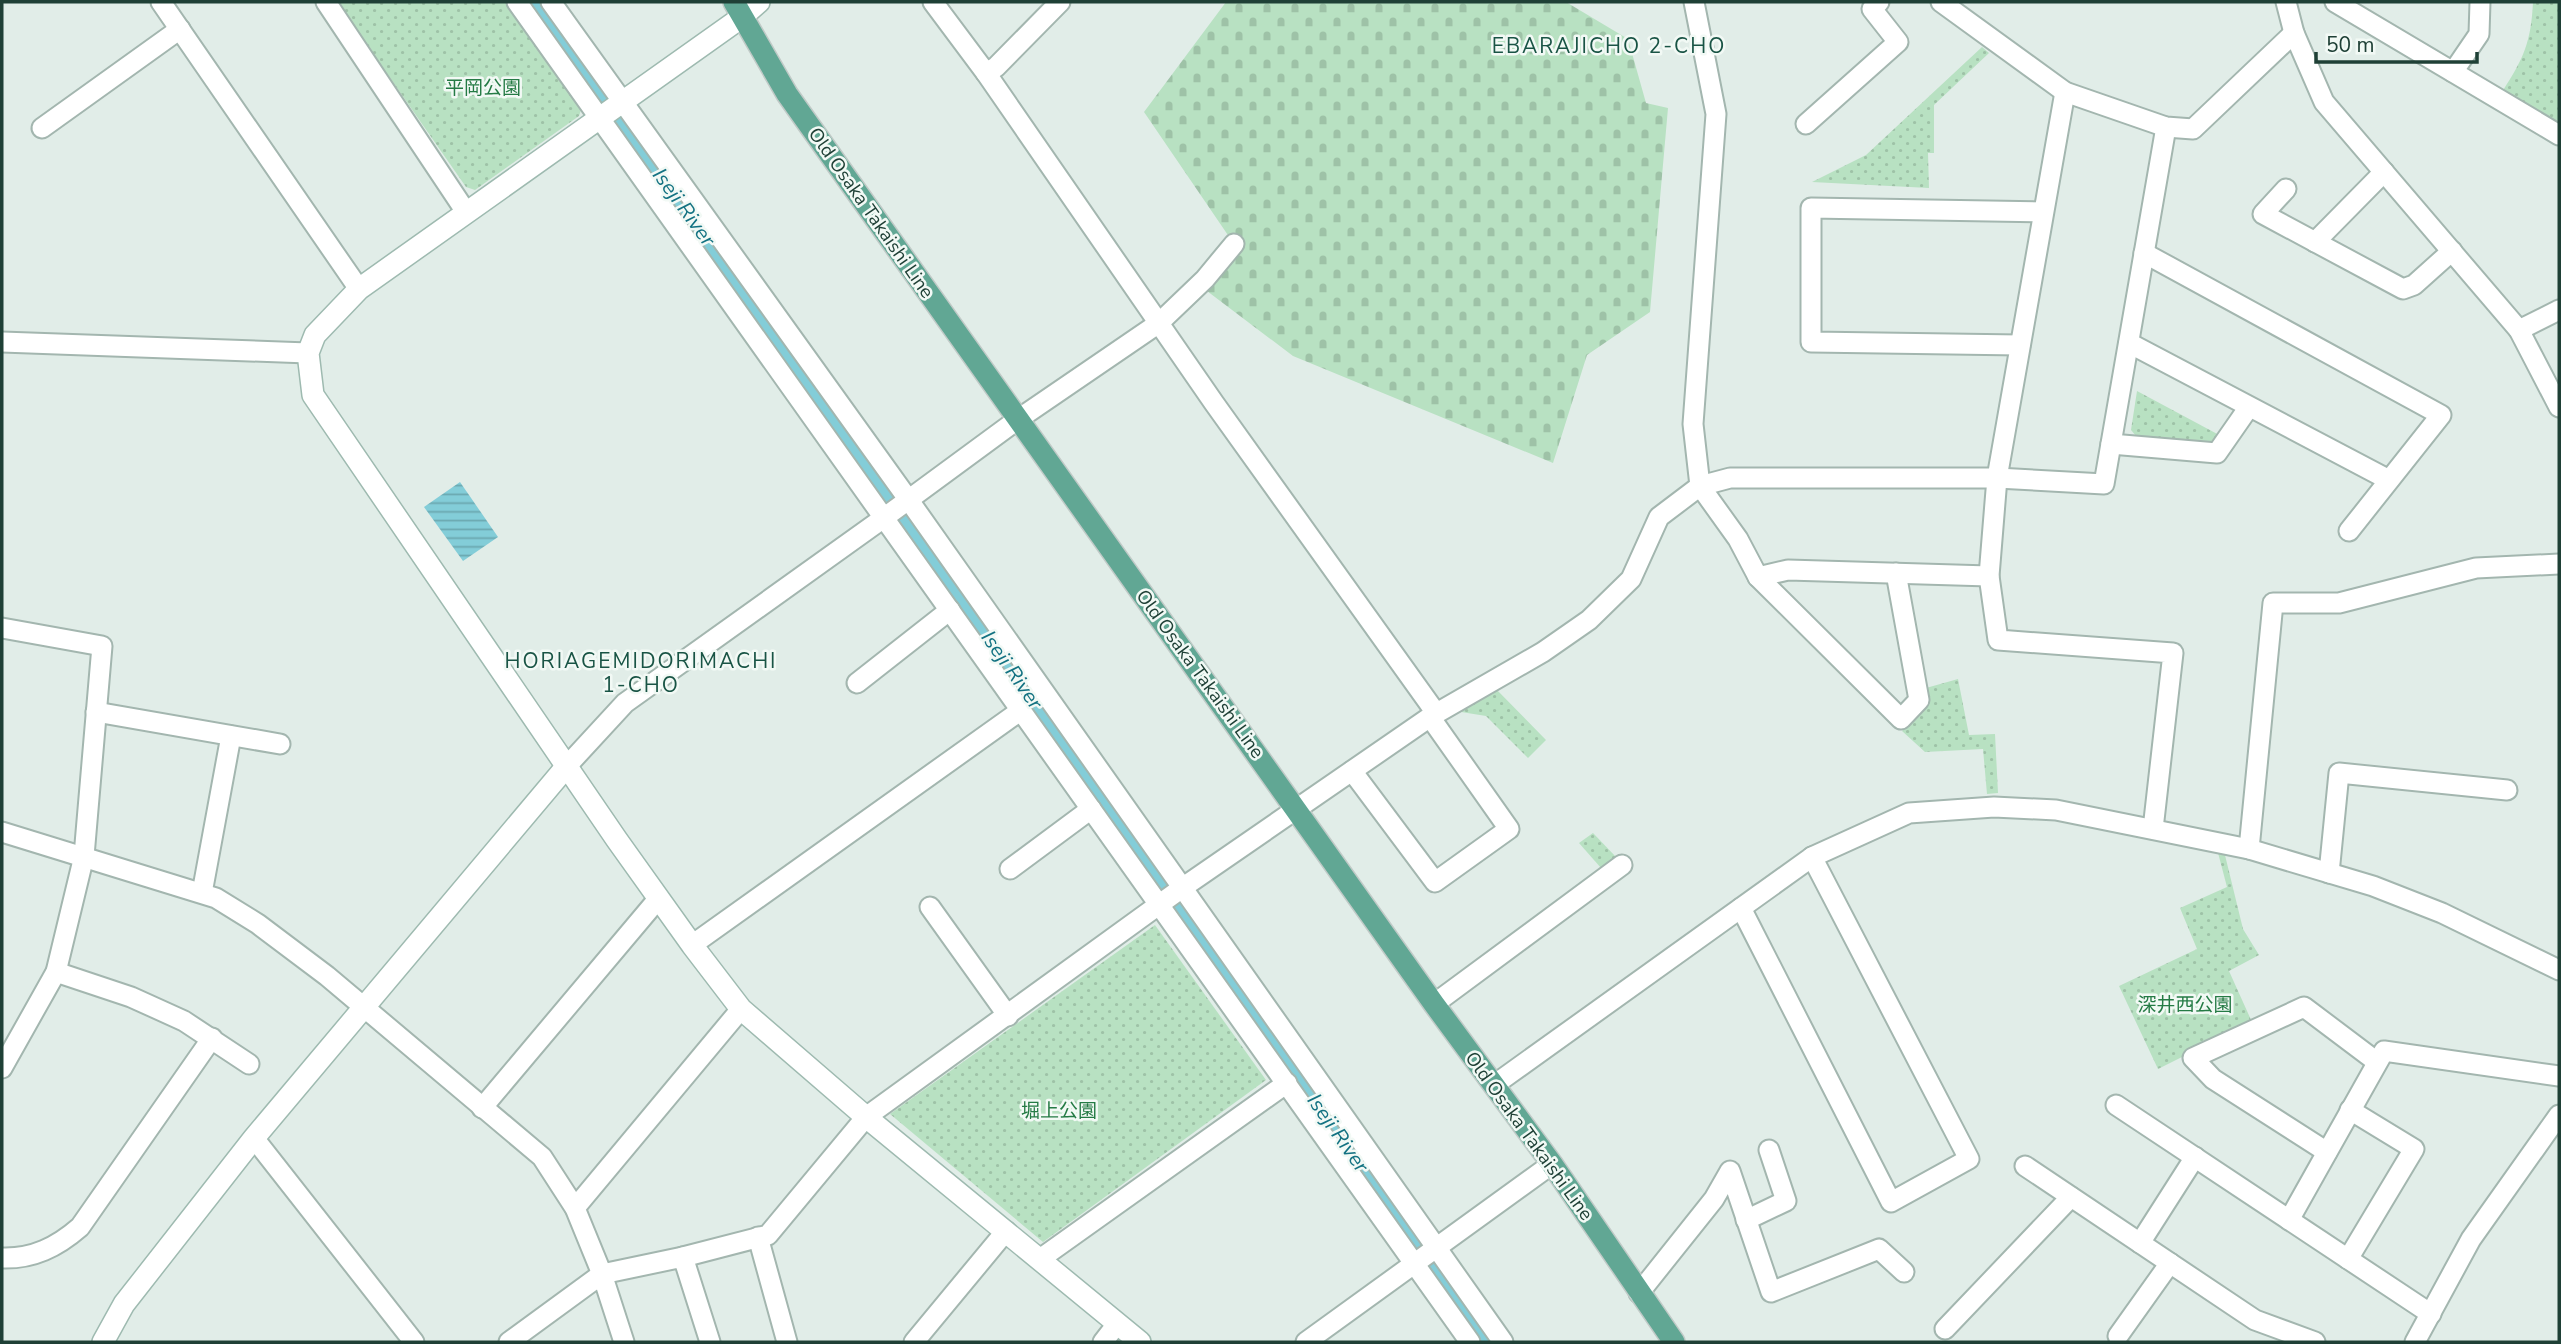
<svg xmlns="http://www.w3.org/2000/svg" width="2561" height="1344" viewBox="0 0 2561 1344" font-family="'Nunito Sans','Noto Sans JP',sans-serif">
  <defs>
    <pattern id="cemetery-stones" width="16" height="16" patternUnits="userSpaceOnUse" patternTransform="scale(1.75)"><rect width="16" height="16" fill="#b8e1c2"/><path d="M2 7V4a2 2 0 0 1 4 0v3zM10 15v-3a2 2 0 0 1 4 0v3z" fill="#9ec2a7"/></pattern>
    <pattern id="park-dots" width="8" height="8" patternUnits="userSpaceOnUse" patternTransform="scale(1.75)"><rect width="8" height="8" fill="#b8e1c2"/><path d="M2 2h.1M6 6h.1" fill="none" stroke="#9ec2a7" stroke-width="1.8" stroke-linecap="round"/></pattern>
    <pattern id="water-rules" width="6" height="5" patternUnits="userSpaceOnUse" patternTransform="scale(1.75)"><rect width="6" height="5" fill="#83cdd8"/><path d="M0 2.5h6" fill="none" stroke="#6ba8b0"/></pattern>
  </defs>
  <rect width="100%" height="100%" fill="#e1ede8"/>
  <path fill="url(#cemetery-stones)" d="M1226,2h340l62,37 18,64 22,5 -18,204 -63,43 -34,108 -260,-107 -86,-65 27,-47 -90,-132z"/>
  <g fill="url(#park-dots)">
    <path d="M337,2h170l75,105 -3,9 -104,74 -9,-3z"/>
    <path d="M2533,2h26v124l-57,-34c22,-34 29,-50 31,-90z"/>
    <path d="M1982,47l7,6 -55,52v48h-6l1,35 -117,-6 54,-27z"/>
    <path d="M2137,391l84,45 -9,6 -76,-6 -5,-6z"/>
    <path d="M1958,679l11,56 26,-1 3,59 -11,1 -4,-45 -58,3 -23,-21 28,-27 -4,-16z"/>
    <path d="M1495,688l51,52 -18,18 -42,-42 -31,-5z"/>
    <path d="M1593,833l23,24 -15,11 -22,-25z"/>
    <path d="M2217,849l7,2 19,78 16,26 -30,16 23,51 -94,47 -39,-83 78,-37 -17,-41 47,-21z"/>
    <path d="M1155,925l111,155 -223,162 -153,-128z"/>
  </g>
  <path fill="url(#water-rules)" d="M460,482l38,55 -35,24 -39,-54z"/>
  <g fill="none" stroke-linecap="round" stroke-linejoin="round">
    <path stroke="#83cdd8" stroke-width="38" d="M532,2l192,259 374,528 388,553"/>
    <defs>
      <g id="street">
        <path d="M161,2l198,287"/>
        <path d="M326,2l140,210"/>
        <path d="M517,2l953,1340"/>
        <path d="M551,2l357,497 595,843"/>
        <path d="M933,2l53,71 228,330 222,310"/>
        <path d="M1694,2l22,112 -23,310 7,62 38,53 20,38 143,142 18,-19 -23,-127"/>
        <path d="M1941,2l124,90 101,35 27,2 101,-96"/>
        <path d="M2286,2l8,31 30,69 195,228 40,77"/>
        <path d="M2335,2l224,133"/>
        <path d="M2453,72l26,-38 1,-32"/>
        <path d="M986,73l10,-6 64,-65"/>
        <path d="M2065,92l-68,386 -8,98 9,64 175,13 -20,176"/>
        <path d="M1806,124l92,-82 -26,-33 7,-7"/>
        <path d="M42,128l138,-99"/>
        <path d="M2286,189l-23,25 140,75 11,-4 38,-34"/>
        <path d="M2315,242l69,-70"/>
        <path d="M2144,253l297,162 -92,116"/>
        <path d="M2519,330l40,-20"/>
        <path d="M2,342l306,11"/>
        <path d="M2129,343l260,137"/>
        <path d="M2020,345l-209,-3v-134l232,4"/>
        <path d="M2111,444l106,9 32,-46"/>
        <path d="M1758,577l30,-7 201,6"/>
        <path d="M2,628l100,18 -18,210 -28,116 -54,96"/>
        <path d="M857,683l93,-73"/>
        <path d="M96,712l184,32"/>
        <path d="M566,767l59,-64 260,-186 132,-97 142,-97 46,-44 29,-35"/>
        <path d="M1352,771l83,111 74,-53 -79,-112"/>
        <path d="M2,832l214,66 42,26 69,52 215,181 33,51 27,66 22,68"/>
        <path d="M2249,849l24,-246h66l137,-35 83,-4"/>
        <path d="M1010,869l81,-60"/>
        <path d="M2329,873l10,-100 168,17"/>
        <path d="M202,893l29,-157"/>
        <path d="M930,907l78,109"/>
        <path d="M1741,908l150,294 78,-43 -157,-302"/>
        <path d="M692,945l328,-234"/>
        <path d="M56,972l75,25 53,24 65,43"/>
        <path d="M1434,1004l188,-139"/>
        <path d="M1494,1085l318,-228 97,-44 85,-6 62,3 193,39 124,37 69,27 117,57"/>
        <path d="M2116,1105l315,209"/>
        <path d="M482,1108l176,-209"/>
        <path d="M254,1138l160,204"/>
        <path d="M2327,1152l-114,-73 -20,-21 111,-51 73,55"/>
        <path d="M2025,1166l230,154 60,22"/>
        <path d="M575,1208l166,-199"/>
        <path d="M1746,1220l40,-19 -17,-51"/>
        <path d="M2289,1220l95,-169 175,25"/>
        <path d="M758,1237l29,105"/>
        <path d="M2140,1243l55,-86"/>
        <path d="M683,1257l85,-22 98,-118 316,-229 248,-171 113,-65 46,-32 42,-41 28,-62 41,-31 30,-8h267l107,6 62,-357"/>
        <path d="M2,1258c31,1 55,-11 78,-31l132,-189"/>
        <path d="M1040,1259l247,-176"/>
        <path d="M2348,1259l66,-110 -64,-39"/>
        <path d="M1639,1293l75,-94 16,-28 41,121 108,-43 25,23"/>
        <path d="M1945,1329l126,-132"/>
        <path d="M2118,1336l52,-73"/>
        <path d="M509,1342l93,-68 81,-17 27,85"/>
        <path d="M914,1342l92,-111"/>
        <path d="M1103,1342l14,-18"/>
        <path d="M1306,1342l246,-178"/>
        <path d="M2415,1342l56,-103 88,-124"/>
      </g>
      <g id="secondary">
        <path d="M759,2l-17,15 -383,272 -44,46 -7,18 5,42 304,445 75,105 49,64 125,108 274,225"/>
        <path d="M103,1342l21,-38 130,-166 312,-371"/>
      </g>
      <path id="primary" d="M734,2l53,92 647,910 118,160 122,178"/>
    </defs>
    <use href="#street" stroke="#a3b6af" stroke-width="23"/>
    <use href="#secondary" stroke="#9ebab0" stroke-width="24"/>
    <use href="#primary" stroke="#c0cac7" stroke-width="24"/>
    <use href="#street" stroke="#fff" stroke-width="19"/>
    <use href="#secondary" stroke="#fff" stroke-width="21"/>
    <use href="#primary" stroke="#61a794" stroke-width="21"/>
  </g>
  <g text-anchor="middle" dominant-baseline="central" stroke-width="5" stroke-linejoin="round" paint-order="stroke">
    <g font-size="19" fill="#257b45" stroke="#f2f9f5">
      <text x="483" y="88">平岡公園</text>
      <text x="2185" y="1005">深井西公園</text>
      <text x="1059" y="1111">堀上公園</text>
    </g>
    <g font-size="19" fill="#1f4036" stroke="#f2f9f5">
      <text transform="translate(871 213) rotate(55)">Old Osaka Takaishi Line</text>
      <text transform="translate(1200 674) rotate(54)">Old Osaka Takaishi Line</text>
      <text transform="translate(1529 1136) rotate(54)">Old Osaka Takaishi Line</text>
    </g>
    <g font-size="21" letter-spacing="2" fill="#195445" stroke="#f2f9f5">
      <text x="1609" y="46">EBARAJICHO 2-CHO</text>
      <text x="641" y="661">HORIAGEMIDORIMACHI<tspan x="641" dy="24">1-CHO</tspan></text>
    </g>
    <g font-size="21" font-style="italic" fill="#137282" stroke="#f2f9f5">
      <text transform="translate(684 207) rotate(54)">Iseji River</text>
      <text transform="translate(1012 670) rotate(55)">Iseji River</text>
      <text transform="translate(1338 1133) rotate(55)">Iseji River</text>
    </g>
  </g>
  <rect width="2561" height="1344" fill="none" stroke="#1f4036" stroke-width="7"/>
  <path d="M2316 52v10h161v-10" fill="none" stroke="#1f4036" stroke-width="3.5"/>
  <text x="2326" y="52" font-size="21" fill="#1f4036" stroke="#f2f9f5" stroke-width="5" paint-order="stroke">50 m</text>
</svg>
